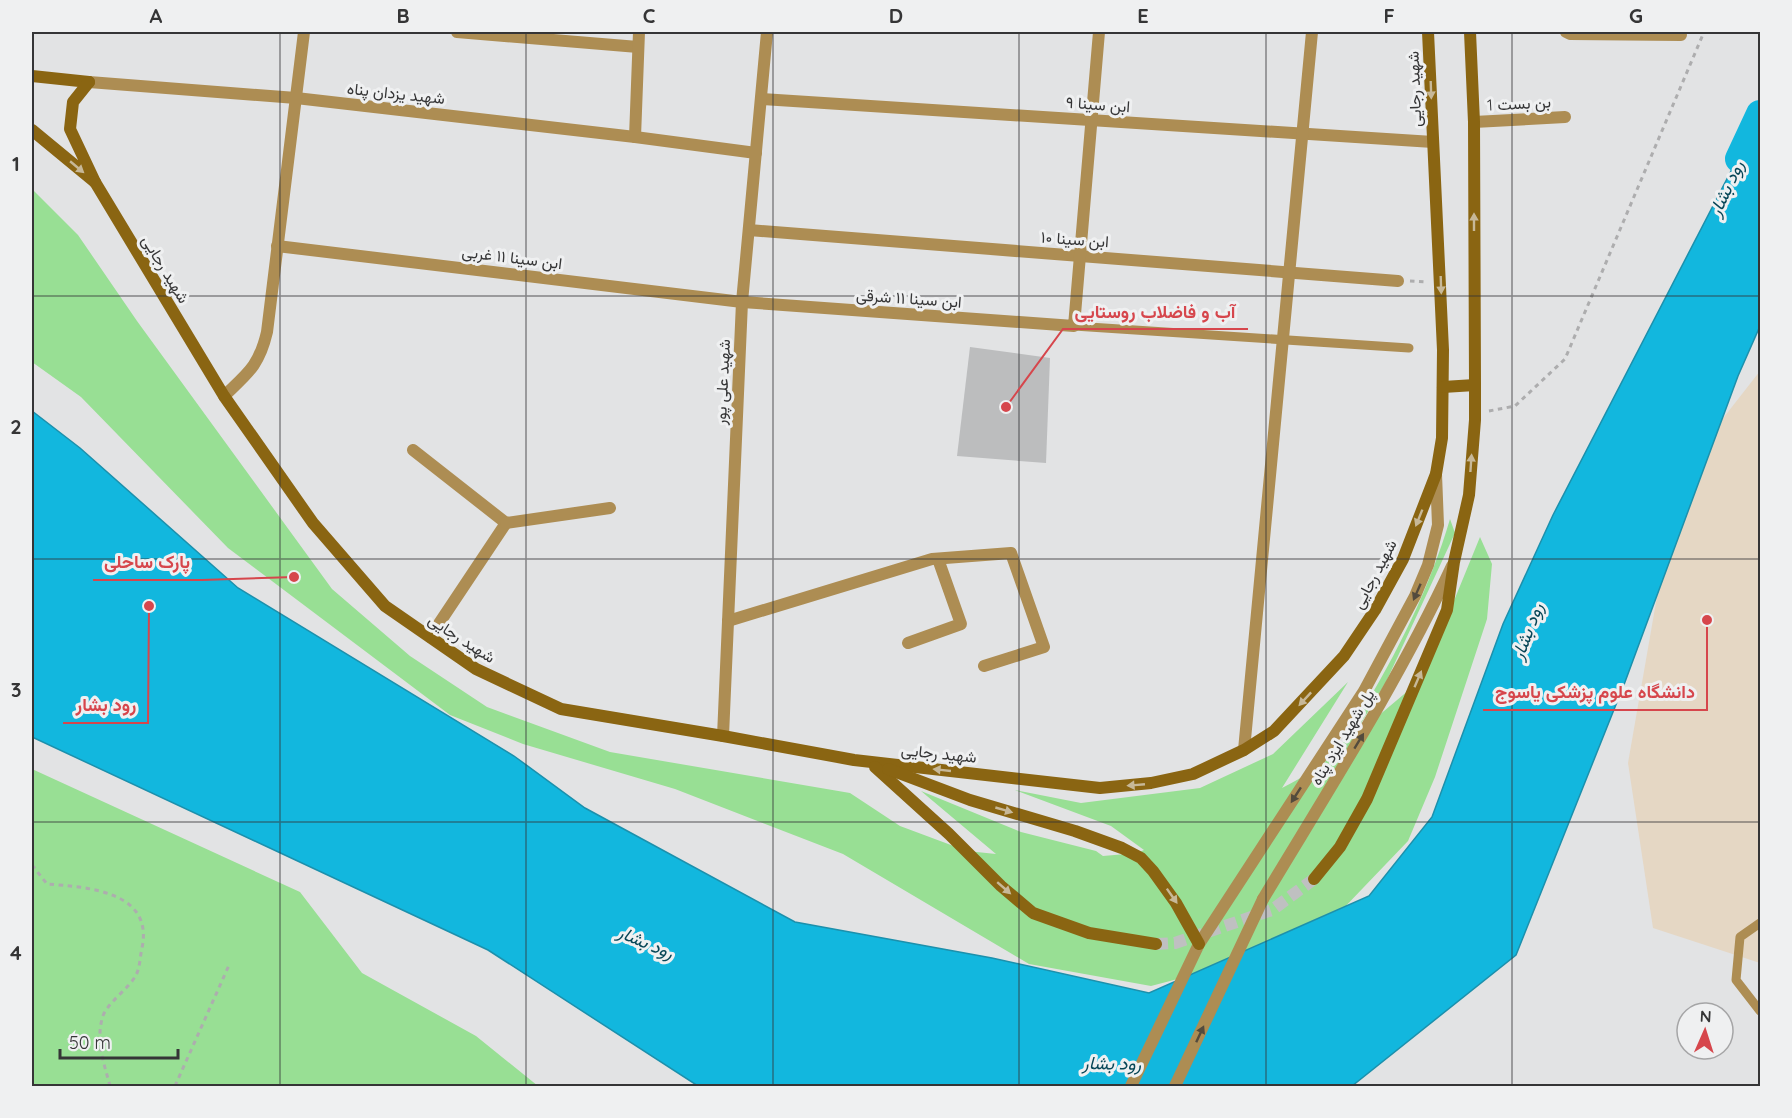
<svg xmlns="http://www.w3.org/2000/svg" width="1792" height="1118" viewBox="0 0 1792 1118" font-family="Quicksand,Vazirmatn,sans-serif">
  <rect width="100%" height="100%" fill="#e2e3e4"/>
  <path fill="#e5d7c4" d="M1760,371v592l-107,-35 -25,-165 50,-287z"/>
  <g fill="#98df94">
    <path d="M32,189l46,46 59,86 195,268 78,67 77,51 123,45 240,41 50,33 67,25 29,3 -75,-63 100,41 75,19 7,5 34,-3 7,-3 -33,-24 -96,-36 66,13 119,-15 73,-34 75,-72 -66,106c16,-8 41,-23 53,-35 10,-10 17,-27 25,-39 37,-60 70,-127 90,-195l5,14 -69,149 -34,56 70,-59 58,-142 12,27 -5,55 -52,158 -27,64 -90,94 -129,41 -38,10 -122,-22 -186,-110 -168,-65 -152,-45 -73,-29 -222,-167 -147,-151 -49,-35z"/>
    <path d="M32,769l268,123 62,81 114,63 62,50h-506z"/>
  </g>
  <path fill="#12b7de" stroke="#1c90ac" stroke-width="1.5" d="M1760,115v211l-22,50 -113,306 -109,273 -164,131h-654l-210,-136 -456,-213v-326l48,37 158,140 276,168 71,52 210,114 197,36 157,35 220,-97 63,-79 71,-193 50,-109z"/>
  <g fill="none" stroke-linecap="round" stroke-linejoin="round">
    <path stroke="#12b7de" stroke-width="28" d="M1739,159l21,-45"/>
  </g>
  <path fill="#bcbdbe" d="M970,347l80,11 -4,105 -89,-7z"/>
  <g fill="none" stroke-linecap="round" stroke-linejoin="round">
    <path stroke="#bfc0c1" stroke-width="12" stroke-dasharray="12 6" stroke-linecap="butt" d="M1156,944l19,-1 97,-33 42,-31"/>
    <g stroke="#adadae" stroke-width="3" stroke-dasharray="4.5 4.5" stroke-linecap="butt">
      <path d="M1410,281l17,1"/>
      <path d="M1489,411l26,-5 50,-47 139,-327"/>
      <path d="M32,865l15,19c40,3 107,7 95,64 -2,8 -2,20 -6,27 -7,14 -31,29 -34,44 -6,24 2,44 8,67"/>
      <path d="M175,1086l55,-123"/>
    </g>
    <g stroke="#ad8d53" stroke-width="9">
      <path d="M1074,326l335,22"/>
      <path d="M1760,923l-20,14 -4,43 24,31"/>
    </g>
    <g stroke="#ad8d53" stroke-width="12">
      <path d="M457,32l181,15"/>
      <path d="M1566,32l4,2 111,1"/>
      <path d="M89,82l207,16 339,39 121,16"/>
      <path d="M761,99l672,43"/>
      <path d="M1474,122l91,-5"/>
      <path d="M635,137l4,-105"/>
      <path d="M749,230l649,51"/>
      <path d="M277,246l465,56 332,24 25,-294"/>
      <path d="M224,396c24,-23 35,-30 43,-64l37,-300"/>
      <path d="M413,450l93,73 -76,114"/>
      <path d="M506,523l104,-15"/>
      <path d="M728,621l204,-62 79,-6 33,94 -60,19"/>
      <path d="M908,643l53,-19 -23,-65"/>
      <path d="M723,736l19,-434 25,-270"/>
      <path d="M1244,750l68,-718"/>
    </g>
    <g stroke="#ad8d53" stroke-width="12">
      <path d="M1263,899c66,-110 135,-217 189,-333"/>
      <path d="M1131,1086l68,-142 165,-253 51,-95 13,-31 10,-40 -2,-51"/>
    </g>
    <g stroke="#8a6512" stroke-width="12">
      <path d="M32,76l57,6"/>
      <path d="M32,130l63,52 -25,-53 3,-27 16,-20"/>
      <path d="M95,182l129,214 89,127 72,83 91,63 85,40 162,27 131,24 246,28 51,-5 42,-9 51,-24 30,-19 70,-75 31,-46 28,-51 33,-85 6,-36 1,-88 -15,-318"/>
      <path d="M1443,387l32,-2"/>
      <path d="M875,767l74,67 52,52 32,27 56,20 67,11"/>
      <path d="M888,769l82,31 105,31 47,17 19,10 12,13 23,32 23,41"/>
      <path d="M1314,879l26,-32 27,-48 80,-189 7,-48 15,-67 6,-75v-35l-1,-263 -4,-90"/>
    </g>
    <path stroke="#ad8d53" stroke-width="12" d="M1175,1086l88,-187"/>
  </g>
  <defs><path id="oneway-solid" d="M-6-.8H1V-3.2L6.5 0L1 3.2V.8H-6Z" transform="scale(1.5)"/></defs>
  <g fill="#c7b898">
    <use href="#oneway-solid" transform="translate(1431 90) rotate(88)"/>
    <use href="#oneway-solid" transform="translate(77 167) rotate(40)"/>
    <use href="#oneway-solid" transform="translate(1474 222) rotate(-90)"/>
    <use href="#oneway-solid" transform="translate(1441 285) rotate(88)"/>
    <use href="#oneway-solid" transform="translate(1471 463) rotate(-86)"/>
    <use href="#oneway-solid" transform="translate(1419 518) rotate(112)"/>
    <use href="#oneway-solid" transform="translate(1418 679) rotate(-67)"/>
    <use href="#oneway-solid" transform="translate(1305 699) rotate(133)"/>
    <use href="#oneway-solid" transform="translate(942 770) rotate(-174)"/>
    <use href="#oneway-solid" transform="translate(1136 785) rotate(175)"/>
    <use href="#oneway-solid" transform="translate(1004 810) rotate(16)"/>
    <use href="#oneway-solid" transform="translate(1004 888) rotate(41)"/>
    <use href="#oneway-solid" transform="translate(1172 896) rotate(55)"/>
  </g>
  <g fill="#534b3d">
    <use href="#oneway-solid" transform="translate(1417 592) rotate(114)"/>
    <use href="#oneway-solid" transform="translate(1359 741) rotate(-59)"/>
    <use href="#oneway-solid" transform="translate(1296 795) rotate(123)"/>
    <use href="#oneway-solid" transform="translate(1200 1034) rotate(-65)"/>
  </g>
  <path fill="none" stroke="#353536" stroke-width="1.5" stroke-opacity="0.55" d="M280,32v1054M526,32v1054M773,32v1054M1019,32v1054M1266,32v1054M1512,32v1054M32,296h1728M32,559h1728M32,822h1728"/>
  <g text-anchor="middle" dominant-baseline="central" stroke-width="6" stroke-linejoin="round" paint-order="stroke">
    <g font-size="16" fill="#353536" stroke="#eff0f1">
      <text transform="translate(1414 89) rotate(-92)">شهید رجایی</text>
      <text transform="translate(396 93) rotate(6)">شهید یزدان پناه</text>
      <text transform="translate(1519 103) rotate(-3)">بن بست 1</text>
      <text transform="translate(1098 104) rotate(4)">ابن سینا ۹</text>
      <text transform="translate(1075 239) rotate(4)">ابن سینا ۱۰</text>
      <text transform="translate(512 257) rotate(7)">ابن سینا ۱۱ غربی</text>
      <text transform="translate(166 269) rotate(59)">شهید رجایی</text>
      <text transform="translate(909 298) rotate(4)">ابن سینا ۱۱ شرقی</text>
      <text transform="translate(722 382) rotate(-87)">شهید علی پور</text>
      <text transform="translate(1374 574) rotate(-62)">شهید رجایی</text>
      <text transform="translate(462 638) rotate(33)">شهید رجایی</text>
      <text transform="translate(1342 737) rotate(-59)">پل شهید ایزد پناه</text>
      <text transform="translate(939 753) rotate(6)">شهید رجایی</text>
    </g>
    <g font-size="18" font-style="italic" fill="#074657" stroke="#eff0f1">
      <text transform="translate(1726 188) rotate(-65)">رود بشار</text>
      <text transform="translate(1527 631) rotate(-69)">رود بشار</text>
      <text transform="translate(646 942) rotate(23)">رود بشار</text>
      <text transform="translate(1112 1063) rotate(1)">رود بشار</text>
    </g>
  </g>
  <path fill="none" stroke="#d6464c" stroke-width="2" d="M1006 407L1063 329H1248M294 577L202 580H93M1707 620L1707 710H1483M149 606L148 723H63"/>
  <g fill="#d6464c" stroke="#eff0f1" stroke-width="2">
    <circle cx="1006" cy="407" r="6"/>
    <circle cx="294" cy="577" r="6"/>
    <circle cx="1707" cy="620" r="6"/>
    <circle cx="149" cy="606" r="6"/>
  </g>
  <g font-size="18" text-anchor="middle" font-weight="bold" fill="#d6464c" stroke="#eff0f1" stroke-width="6" stroke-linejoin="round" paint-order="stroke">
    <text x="1155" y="318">آب و فاضلاب روستایی</text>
    <text x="147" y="568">پارک ساحلی</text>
    <text x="1595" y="698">دانشگاه علوم پزشکی یاسوج</text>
    <text x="106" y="711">رود بشار</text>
  </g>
  <rect width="1792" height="1118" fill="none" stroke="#eff0f1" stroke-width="66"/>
  <g transform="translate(1705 1031) rotate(3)"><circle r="28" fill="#eff0f1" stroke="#a5a5a6" stroke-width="1.5"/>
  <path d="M0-4.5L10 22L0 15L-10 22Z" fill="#d6464c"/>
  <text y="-9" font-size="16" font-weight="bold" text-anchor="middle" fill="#353536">N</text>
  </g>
  <path d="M60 1049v9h118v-9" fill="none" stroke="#353536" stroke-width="3"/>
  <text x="69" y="1049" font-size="18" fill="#353536" stroke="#eff0f1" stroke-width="4.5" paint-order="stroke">50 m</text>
  <rect x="33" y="33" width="1726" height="1052" fill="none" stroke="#353536" stroke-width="2"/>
  <g font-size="20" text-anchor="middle" font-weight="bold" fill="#353536">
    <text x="156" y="23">A</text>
    <text x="403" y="23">B</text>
    <text x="649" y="23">C</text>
    <text x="896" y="23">D</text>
    <text x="1143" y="23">E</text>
    <text x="1389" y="23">F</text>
    <text x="1636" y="23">G</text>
    <text x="16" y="171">1</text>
    <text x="16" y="434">2</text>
    <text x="16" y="697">3</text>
    <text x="16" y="960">4</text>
  </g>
</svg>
